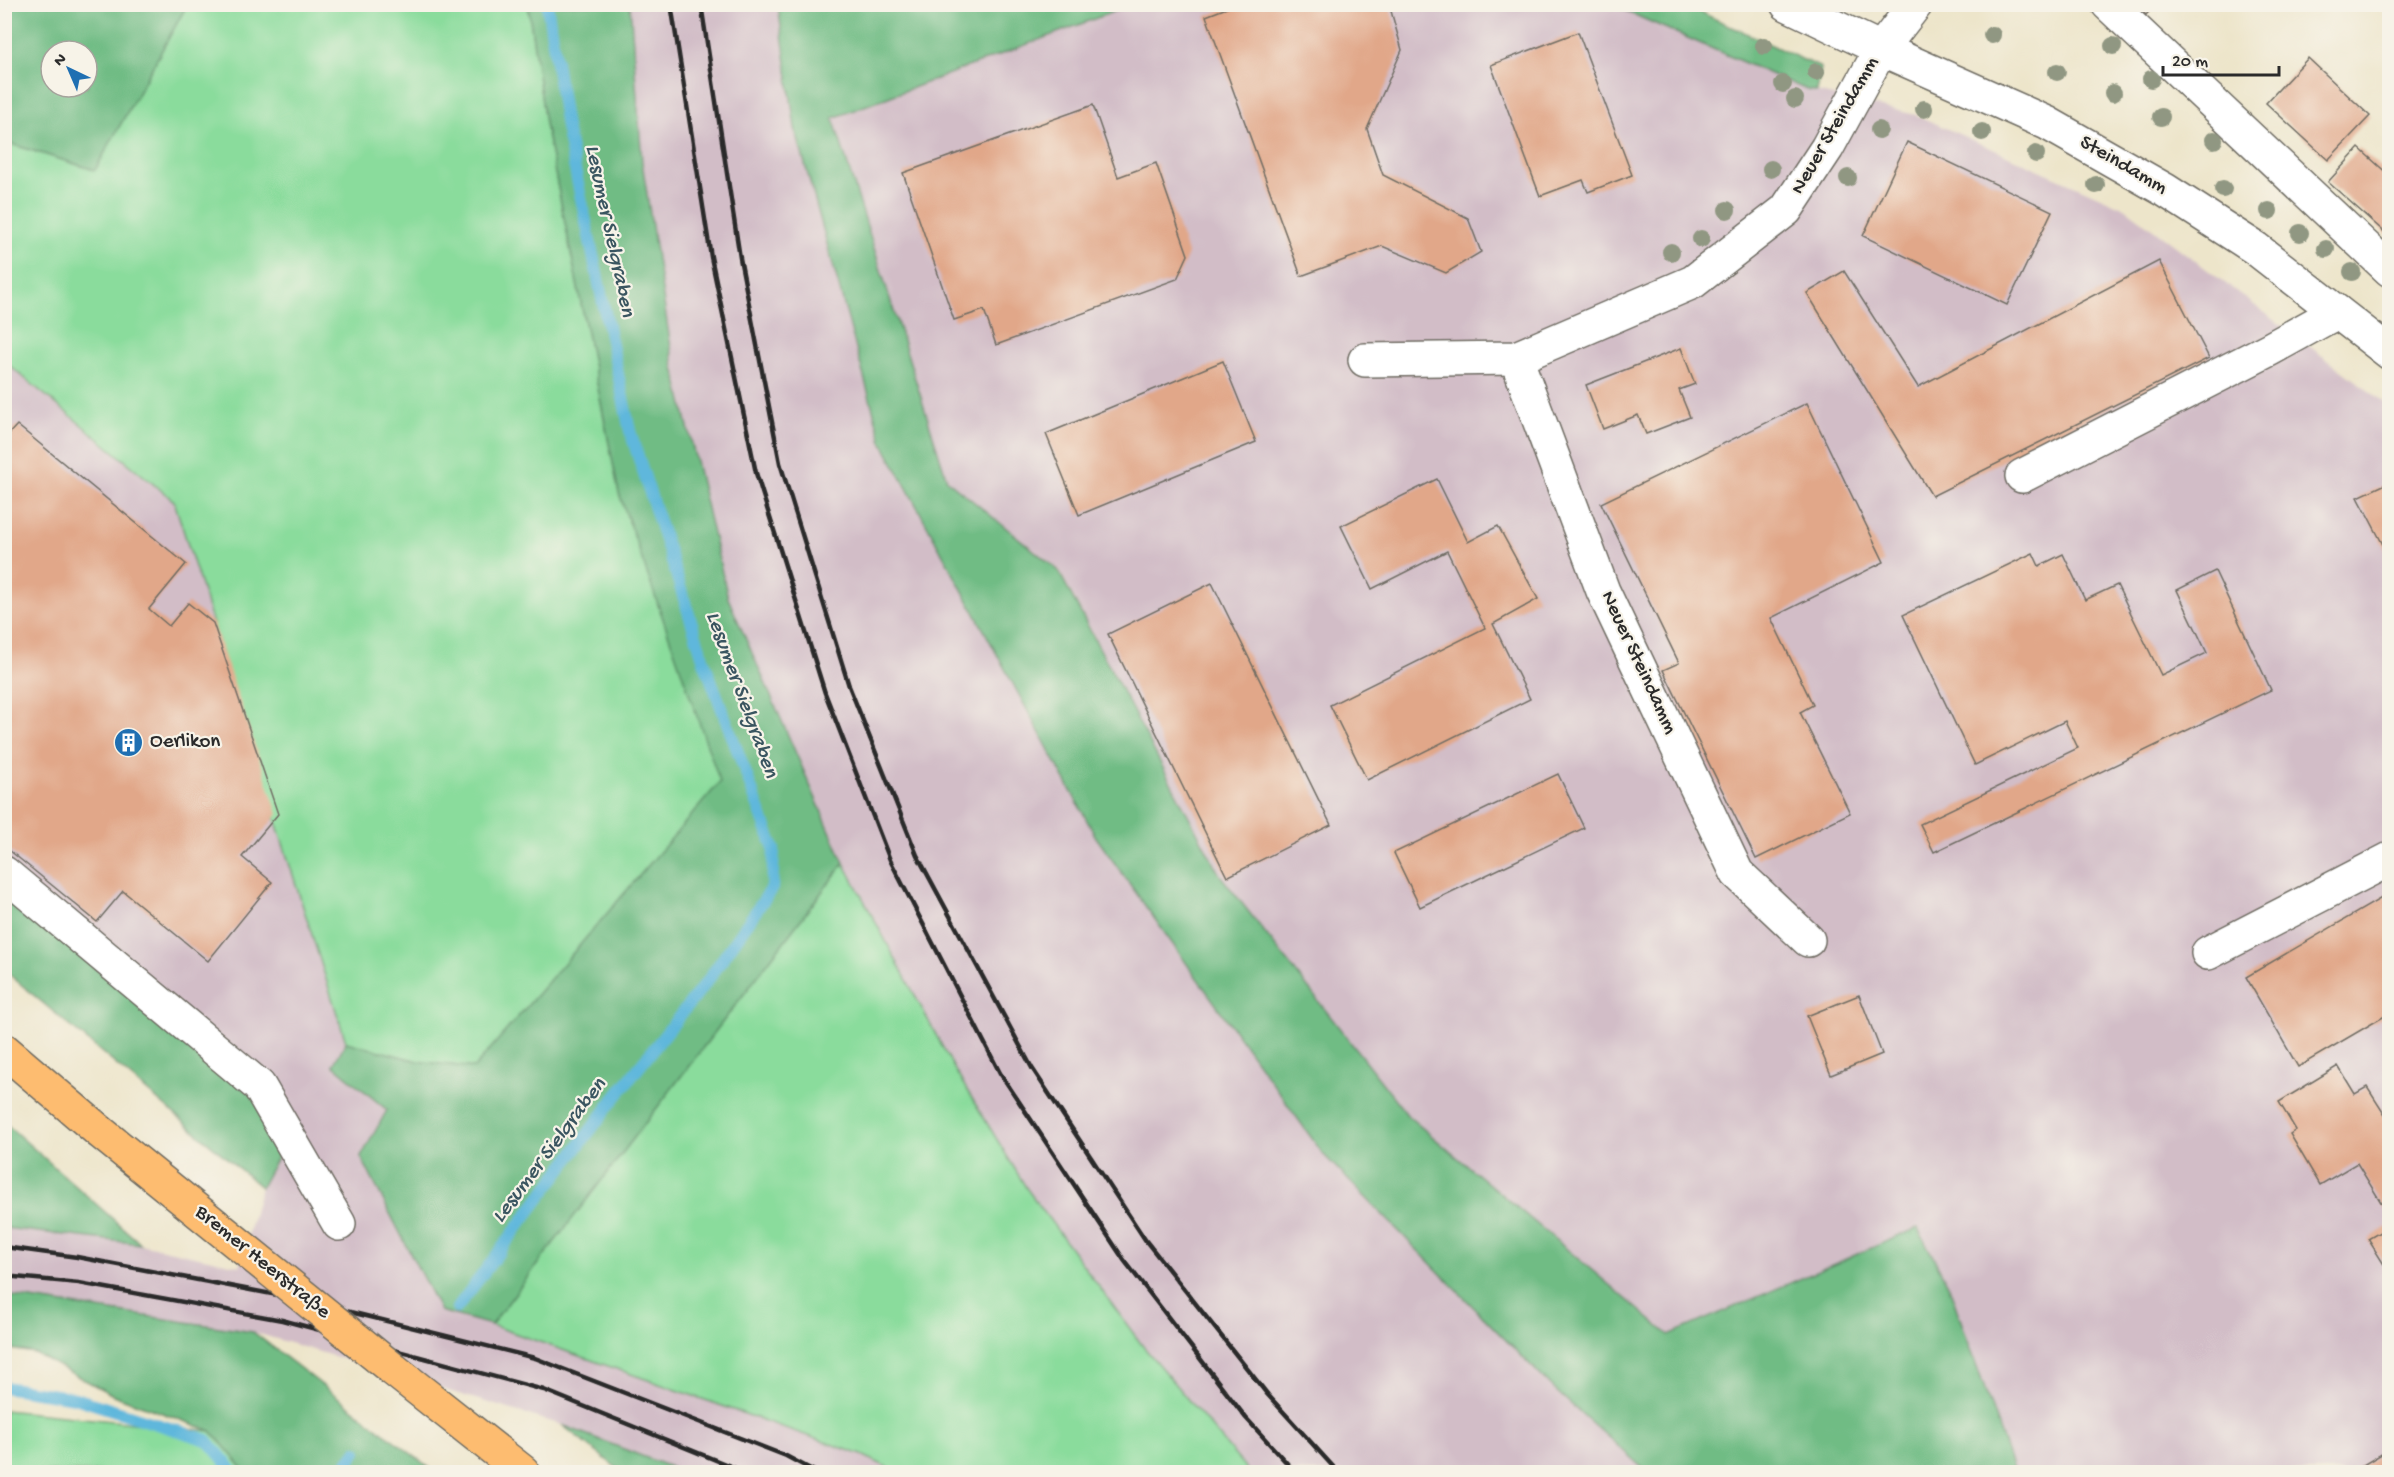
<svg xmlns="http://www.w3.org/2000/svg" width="2394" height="1477" viewBox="0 0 2394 1477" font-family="'Gochi Hand',sans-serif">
  <rect width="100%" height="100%" fill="#f7f3e8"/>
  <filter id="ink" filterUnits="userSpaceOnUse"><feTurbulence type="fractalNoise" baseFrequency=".0167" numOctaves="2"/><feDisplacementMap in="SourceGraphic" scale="12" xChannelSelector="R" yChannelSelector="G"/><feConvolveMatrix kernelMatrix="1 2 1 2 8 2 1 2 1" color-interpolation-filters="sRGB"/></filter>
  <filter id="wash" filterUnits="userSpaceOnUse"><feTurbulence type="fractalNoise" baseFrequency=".008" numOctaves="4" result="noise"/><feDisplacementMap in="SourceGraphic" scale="24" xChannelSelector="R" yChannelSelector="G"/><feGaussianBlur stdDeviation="1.35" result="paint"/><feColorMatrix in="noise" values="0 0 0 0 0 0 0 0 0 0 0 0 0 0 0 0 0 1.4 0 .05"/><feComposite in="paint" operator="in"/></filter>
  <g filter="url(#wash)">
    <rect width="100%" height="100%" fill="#ede5ca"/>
    <g fill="#d2bdc7">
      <path d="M630,5h148l17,123 87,314 214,395 227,317 231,235 93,83h-398l-107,-127 -115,-156 -71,-117 -112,-209 -116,-265 -54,-231 -32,-205z"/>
      <path d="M1131,5h481l195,85 109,25 209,93 264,198v1066h-375l-65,-185 -31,-59 -249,107 -261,-219 -188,-241 -161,-305 -112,-90 -115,-362z"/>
      <path d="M4,362l170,139 172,541 -12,23 53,45 53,201 51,14 371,130 35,17h-214l-121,-47 -309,-93 -248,-37v-67l136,16 98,22 22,-79 19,-35 -275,-259z"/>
    </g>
    <g fill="#8adc9c" stroke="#5a8464" stroke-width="1.5">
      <path d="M187,5h341l17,118 74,370 102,289 -247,286 -56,-7 -72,-19 -172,-541 -169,-139 -1,-220 91,28z"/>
      <path d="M844,863l112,209 71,117 115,156 107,127h-352l-35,-17 -371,-130z"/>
      <path d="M4,1410l207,21 35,41h-241z"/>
    </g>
    <g fill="#6fbc84" stroke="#4d7458" stroke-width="1.5" fill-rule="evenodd">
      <path d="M5,4l182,1 -92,165 -90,-28zM51,51h36v36h-36z"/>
      <path d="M528,5h102l12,157 32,205 54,231 116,265 -353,462 -51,-14 -79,-154 26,-47 -54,-45 13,-23 72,19 56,7 246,-286 -101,-289 -74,-370z"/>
      <path d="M778,5h353l-298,113 114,362 111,90 162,305 188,241 261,219 249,-107 31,59 65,185h-367l-93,-83 -231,-235 -227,-317 -214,-395 -87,-314z"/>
      <path d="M1612,5h73l136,63 -4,24 -10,-2z"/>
      <path d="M4,893l252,206 24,53 -19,35 -256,-216z"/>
      <path d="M5,1123l136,121 -136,-16z"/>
      <path d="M4,1295l249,37 182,140h-189l-35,-41 -98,-36 -79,-42 -29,-5z"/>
      <path d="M562,1425l121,47h-61z"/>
    </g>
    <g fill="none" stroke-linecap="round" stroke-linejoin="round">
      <g stroke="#5eb7dc" stroke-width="12">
        <path d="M457,1308l157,-209 94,-119 64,-92 2,-39 -70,-188 -74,-230 -64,-304 -19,-123"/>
        <path d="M4,1387l71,11 132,42 27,32"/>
        <path d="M341,1472l15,-20"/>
      </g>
    </g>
    <g id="blocks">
      <g fill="#e1a789">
        <path d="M1237,4h152l13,46 -35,79 16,46 85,43 13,34 -35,21 -64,-27 -81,30 -95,-260z"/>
        <path d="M2134,4h22l-10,11z"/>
        <path d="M1578,32l54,143 -44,17 -5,-12 -43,16 -49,-131z"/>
        <path d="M2308,58l62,58 -42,44 -62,-57z"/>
        <path d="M1093,105l25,72 38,-14 32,92 -11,24 -181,66 -12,-35 -30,10 -51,-147z"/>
        <path d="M1907,142l145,69 -45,94 -144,-69z"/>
        <path d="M2359,148l31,28v61l-62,-55z"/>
        <path d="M2159,261l50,97 -277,138 -125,-203 37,-22 74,116z"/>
        <path d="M1681,348l14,36 -16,6 11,27 -44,17 -8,-19 -35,14 -17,-44z"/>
        <path d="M1223,361l33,81 -177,73 -33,-81z"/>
        <path d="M1807,403l77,159 -113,56 42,87 -13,7 50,101 -94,46 -93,-189 16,-7 -78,-160z"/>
        <path d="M17,425l169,139 -37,45 20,17 19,-23 25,20 65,191 -36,43 30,25 -64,79 -85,-70 -26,31 -93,-76v-407z"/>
        <path d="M1437,479l31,63 30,-16 40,73 -45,25 37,75 -163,81 -37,-75 155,-77 -38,-77 -75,38 -31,-63z"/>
        <path d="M2390,482v76l-32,-61z"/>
        <path d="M2033,553l6,13 24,-12 22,46 32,-15 44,90 46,-22 -30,-63 38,-19 56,119 -337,162 -14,-28 158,-76 -13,-27 -90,44 -72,-150z"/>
        <path d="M1212,583l119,242 -104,52 -119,-243z"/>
        <path d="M1558,774l26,54 -164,79 -26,-54z"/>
        <path d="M2390,893v120l-92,54 -52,-90z"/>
        <path d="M1859,995l23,59 -51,21 -24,-59z"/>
        <path d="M2338,1066l17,28 12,-7 23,36v94l-33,-54 -37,22 -30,-51 6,-4 -17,-28z"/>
        <path d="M2390,1226v48l-22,-35z"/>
        <path d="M2390,1449v23h-39z"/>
      </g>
    </g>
  </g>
  <g filter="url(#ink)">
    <use href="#blocks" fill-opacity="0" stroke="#6f6c63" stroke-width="1.5"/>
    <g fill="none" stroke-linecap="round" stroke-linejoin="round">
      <defs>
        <g id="minor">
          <path d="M1787,4l94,45 166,74 118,67 90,58 135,105"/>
          <path d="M2108,4l282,266"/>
          <path d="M1516,358l87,233 134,282 71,67"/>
          <path d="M1365,360l151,-2 177,-76 93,-72 41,-62 54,-99 35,-45"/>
          <path d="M2022,476l248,-127 67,-37"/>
          <path d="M4,873l255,213 80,138"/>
          <path d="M2208,953l182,-94"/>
        </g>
        <g id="major">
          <path d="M4,1050l95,81"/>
          <path d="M394,1370l129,102"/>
        </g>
      </defs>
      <use href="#minor" stroke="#6f6c63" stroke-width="36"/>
      <use href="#major" stroke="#6f6c63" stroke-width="36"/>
      <use href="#minor" stroke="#fff" stroke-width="33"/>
      <use href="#major" stroke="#fdbc70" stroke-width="33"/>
      <g stroke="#2b2b2b" stroke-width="4.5">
        <path d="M671,4l40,253 45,216 69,220 65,167 110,213 124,187 122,158 49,54"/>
        <path d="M701,4l39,254 40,205 69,223 68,169 115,213 114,173 122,154 70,77"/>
        <path d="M4,1247l73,10 221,42 237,59 251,98 30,16"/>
        <path d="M4,1276l75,7 203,37 262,70 201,82"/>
      </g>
      <defs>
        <path id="major-bridge" d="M99,1131l295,239"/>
      </defs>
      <use href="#major-bridge" stroke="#6f6c63" stroke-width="36" stroke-linecap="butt"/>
      <use href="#major-bridge" stroke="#fdbc70" stroke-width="33"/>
    </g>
    <g fill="#909782">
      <circle cx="1992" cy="35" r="9"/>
      <circle cx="1764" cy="46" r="9"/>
      <circle cx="2113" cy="46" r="9"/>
      <circle cx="1816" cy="72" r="9"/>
      <circle cx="2057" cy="72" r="9"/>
      <circle cx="2151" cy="79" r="9"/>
      <circle cx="1783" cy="84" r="9"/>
      <circle cx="2113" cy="93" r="9"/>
      <circle cx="1795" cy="99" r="9"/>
      <circle cx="1924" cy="109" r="9"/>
      <circle cx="2161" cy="117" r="9"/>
      <circle cx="1879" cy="130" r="9"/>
      <circle cx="1982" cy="132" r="9"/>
      <circle cx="2214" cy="140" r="9"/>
      <circle cx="2036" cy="154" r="9"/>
      <circle cx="1771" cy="169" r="9"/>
      <circle cx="1848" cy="178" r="9"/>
      <circle cx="2096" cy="185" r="9"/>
      <circle cx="2223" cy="189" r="9"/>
      <circle cx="1727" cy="210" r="9"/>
      <circle cx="2269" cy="211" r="9"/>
      <circle cx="2300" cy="233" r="9"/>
      <circle cx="1701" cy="239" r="9"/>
      <circle cx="2326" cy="249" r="9"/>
      <circle cx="1671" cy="252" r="9"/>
      <circle cx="2352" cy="272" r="9"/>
    </g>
  </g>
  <defs>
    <symbol id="building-disc" viewBox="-11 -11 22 22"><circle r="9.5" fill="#1f6fb2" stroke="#f7f3e8"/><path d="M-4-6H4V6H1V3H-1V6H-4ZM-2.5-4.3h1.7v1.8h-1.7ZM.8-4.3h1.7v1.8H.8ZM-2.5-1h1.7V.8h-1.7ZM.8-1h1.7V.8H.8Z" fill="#fff"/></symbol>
  </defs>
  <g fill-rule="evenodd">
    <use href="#building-disc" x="112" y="726" width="33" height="33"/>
  </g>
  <g text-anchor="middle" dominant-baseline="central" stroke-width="4.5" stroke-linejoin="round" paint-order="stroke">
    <g font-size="21" fill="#2b2b2b" stroke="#f7f3e8">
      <text transform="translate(1836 126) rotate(-60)">Neuer Steindamm</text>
      <text transform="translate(2123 166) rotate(30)">Steindamm</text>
      <text transform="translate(1638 663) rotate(65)">Neuer Steindamm</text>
      <text transform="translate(262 1263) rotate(39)">Bremer Heerstraße</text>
    </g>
    <g font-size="21" fill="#2b2b2b" stroke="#f7f3e8" text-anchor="start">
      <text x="150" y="742">Oerlikon</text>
    </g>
    <g font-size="22" font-style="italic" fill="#3a5560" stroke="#f7f3e8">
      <text transform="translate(609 231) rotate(78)">Lesumer Sielgraben</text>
      <text transform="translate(741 695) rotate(70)">Lesumer Sielgraben</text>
      <text transform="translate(550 1151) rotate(-53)">Lesumer Sielgraben</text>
    </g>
  </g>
  <rect width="2394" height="1477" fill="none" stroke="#f7f3e8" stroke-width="24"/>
  <g transform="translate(69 69) rotate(316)"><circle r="28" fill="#f7f3e8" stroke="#a5a39c" stroke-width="1.5"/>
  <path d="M0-4.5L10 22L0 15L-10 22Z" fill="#1f6fb2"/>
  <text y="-9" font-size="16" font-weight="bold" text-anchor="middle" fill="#2b2b2b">N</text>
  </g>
  <path d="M2163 66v9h116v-9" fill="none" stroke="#2b2b2b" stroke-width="3"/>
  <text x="2172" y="66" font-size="18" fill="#2b2b2b" stroke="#f7f3e8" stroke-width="4.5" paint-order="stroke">20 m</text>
</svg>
